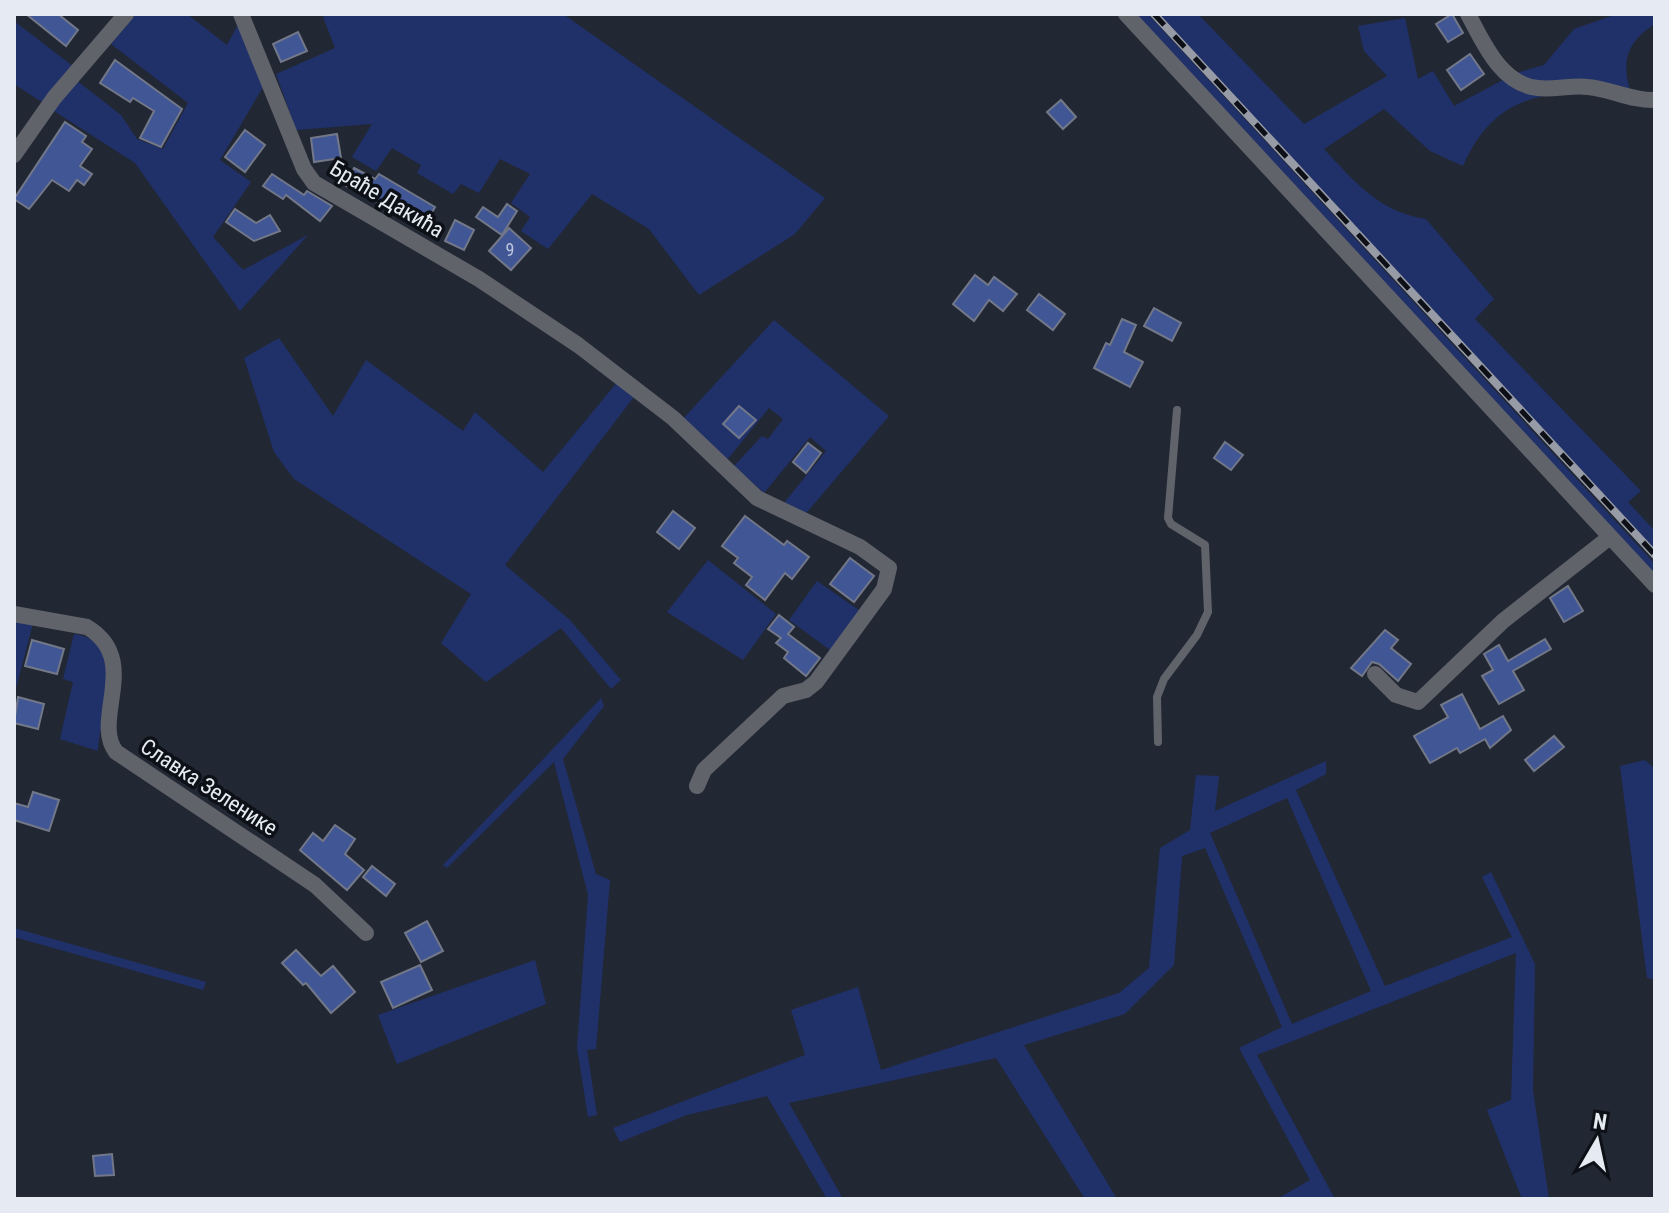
<svg xmlns="http://www.w3.org/2000/svg" width="1669" height="1213" viewBox="0 0 1669 1213" font-family="'Roboto Condensed',sans-serif">
  <rect width="100%" height="100%" fill="#222734"/>
  <g fill="#203169" fill-rule="evenodd">
    <path d="M136,14h51l40,31 14,-26 25,63 -46,78 31,22 -38,55 30,33 65,-35 -68,76 -105,-148 -81,-52 22,-31 45,35 16,24 26,10 25,-46 -77,-59z"/>
    <path d="M330,14h233l262,184 -30,36 -96,61 -50,-66 -57,-35 -44,55 -27,-18 9,-14 -19,-14 19,-29 -30,-15 -21,34 -18,-9 -8,10 -36,-21 4,-8 -29,-17 -16,23 -24,-14 20,-33 -76,6 -20,-56 59,-26 -12,-31z"/>
    <path d="M1135,14h13l507,550v14z"/>
    <path d="M1159,14h39l106,110 83,-48 -23,-25 -6,-25 47,-8 13,61 15,-8 21,35 62,-33 28,-8 30,-36 43,-15h38v10c-27,17 -34,36 -25,66 -75,3 -132,-4 -167,76l-33,-15 -46,-42 -60,40c31,33 55,63 102,70l68,80 -19,20 166,172 -13,11 27,29v20z"/>
    <path d="M14,21l60,46 -29,37 -31,-20z"/>
    <path d="M774,320l115,96 -87,102 -22,-10 46,-57 -16,-14 -46,56 -30,-27 28,-30 6,3 15,-20 -14,-11 -42,52 -46,-39z"/>
    <path d="M279,338l54,78 33,-56 97,71 12,-19 68,60 76,-92 18,13 -132,172 65,55 51,60 -10,9 -50,-61 -75,54 -45,-39 30,-49 -177,-115 -20,-27 -30,-94z"/>
    <path d="M708,560l68,54 -33,46 -76,-48z"/>
    <path d="M817,581l52,36 -28,41 -52,-38z"/>
    <path d="M14,620l19,3 -19,73z"/>
    <path d="M74,634c54,6 26,84 24,117l-38,-12 13,-57 -10,-3z"/>
    <path d="M601,698l3,8 -41,53 33,115 14,6 -14,169 -9,1 10,65 -9,2 -11,-69 11,-153 -34,-133 -107,106 -4,-3z"/>
    <path d="M1645,760l10,9v211l-8,-2 -27,-212z"/>
    <path d="M1326,761v13l-30,16 89,196 127,-49 -30,-60 9,-5 44,92 -2,126 16,109h-27l-35,-89 24,-10 5,-147 -259,102 78,144h-58l33,-19 -71,-132 43,-21 -77,-179 -23,8 -8,109 -49,49 -101,31 93,154h-32l-89,-141 -207,45 54,96h-16l-60,-103 -80,19 -67,27 -7,-14 192,-73 -14,-45 67,-23 23,83 238,-77 30,-25 11,-120 30,-18 6,-55 23,1 -4,35zM1287,798l84,193 -79,33 -82,-191z"/>
    <path d="M14,928l192,54 -3,8 -189,-53z"/>
    <path d="M535,960l11,44 -149,60 -19,-49z"/>
  </g>
  <g fill="#415695" stroke="#727888" stroke-width="2">
    <path d="M26,14h32l20,16 -12,16z"/>
    <path d="M1452,14l11,19 -15,9 -12,-18z"/>
    <path d="M298,32l9,19 -26,11 -8,-18z"/>
    <path d="M1470,54l14,20 -23,16 -14,-20z"/>
    <path d="M115,60l67,49 -21,38 -21,-9 14,-27 -21,-13 -3,4 -30,-19z"/>
    <path d="M1061,100l15,17 -13,12 -16,-17z"/>
    <path d="M65,122l21,14 -4,6 10,7 -12,17 12,8 -8,11 -7,-5 -8,11 -17,-11 -23,29 -15,-10z"/>
    <path d="M245,130l20,15 -20,27 -20,-15z"/>
    <path d="M337,134l4,24 -27,4 -3,-24z"/>
    <path d="M354,168l21,11 4,-5 56,33 -11,20 -79,-42z"/>
    <path d="M272,174l32,21 3,-4 25,15 -12,15 -34,-26 -3,4 -20,-13z"/>
    <path d="M507,204l10,7 -15,24 -26,-18 7,-10 15,10z"/>
    <path d="M235,209l21,14 14,-8 10,16 -26,10 -28,-19z"/>
    <path d="M455,220l19,10 -10,20 -19,-9z"/>
    <path d="M509,228l22,20 -20,22 -22,-19z"/>
    <path d="M975,275l13,10 6,-8 23,17 -14,17 -14,-11 -15,21 -21,-17z"/>
    <path d="M1039,294l26,20 -12,16 -26,-20z"/>
    <path d="M1154,308l27,15 -9,18 -28,-15z"/>
    <path d="M1122,319l14,6 -12,27 19,10 -13,25 -36,-19 12,-25 4,2z"/>
    <path d="M739,406l17,14 -17,18 -16,-14z"/>
    <path d="M1225,442l18,13 -12,15 -17,-12z"/>
    <path d="M808,443l13,10 -15,20 -13,-11z"/>
    <path d="M673,511l22,17 -16,21 -22,-17z"/>
    <path d="M745,516l39,29 3,-4 22,16 -17,22 -7,-6 -20,27 -19,-15 6,-8 -18,-14 4,-5 -16,-12z"/>
    <path d="M850,558l24,18 -20,26 -24,-18z"/>
    <path d="M1568,586l15,25 -19,11 -14,-24z"/>
    <path d="M779,615l15,12 -6,7 32,24 -14,18 -22,-18 4,-6 -12,-9 5,-5 -13,-9z"/>
    <path d="M1385,630l13,10 -7,8 20,16 -13,17 -19,-17 -7,-2 -10,14 -11,-8z"/>
    <path d="M1545,639l6,10 -38,22 11,19 -25,14 -17,-28 11,-6 -9,-16 15,-9 9,16z"/>
    <path d="M32,640l32,9 -7,25 -32,-8z"/>
    <path d="M1462,694l18,35 23,-13 8,14 -21,18 -5,-9 -25,14 -3,-5 -27,15 -16,-27 34,-19 -7,-12z"/>
    <path d="M18,697l26,7 -6,25 -24,-6z"/>
    <path d="M1554,736l10,11 -30,24 -9,-11z"/>
    <path d="M33,792l26,8 -10,31 -35,-11v-17l14,4z"/>
    <path d="M335,825l20,14 -10,15 19,16 -17,20 -47,-40 13,-17 10,8z"/>
    <path d="M372,866l23,18 -9,12 -23,-19z"/>
    <path d="M427,921l16,30 -22,11 -16,-29z"/>
    <path d="M296,950l25,26 12,-10 22,26 -24,21 -25,-30 -3,2 -21,-22z"/>
    <path d="M420,965l12,25 -39,18 -12,-26z"/>
    <path d="M112,1154l2,21 -19,1 -2,-20z"/>
  </g>
  <g fill="none" stroke-linecap="round" stroke-linejoin="round">
    <path stroke="#61636a" stroke-width="8" d="M1158,742l-1,-45 7,-18 33,-44 11,-23 -3,-67 -34,-21 -3,-6 9,-108"/>
    <g stroke="#61636a" stroke-width="16">
      <path d="M241,14l63,155 10,14 165,96 99,66 95,73 84,80 103,49 29,21 -5,21 -68,93 -10,8 -23,6 -79,74 -7,16"/>
      <path d="M1126,14l529,571"/>
      <path d="M1468,14c15,28 33,71 70,74 16,2 33,-3 50,-1 23,2 44,14 67,13"/>
      <path d="M14,155l40,-57 72,-84"/>
      <path d="M14,614l73,13c55,33 4,93 29,125l199,133 51,48"/>
      <path d="M1375,674l21,21 22,7 85,-81 107,-84"/>
    </g>
    <defs>
      <path id="rail" d="M1154,14l501,541"/>
    </defs>
    <use href="#rail" stroke="#979ba6" stroke-width="8"/>
    <use href="#rail" stroke="#0d1016" stroke-width="5" stroke-dasharray="15" stroke-linecap="butt"/>
  </g>
  <g text-anchor="middle" dominant-baseline="central" stroke-width="7" stroke-linejoin="round" paint-order="stroke">
    <g font-size="18" fill="#bdc5dc">
      <text x="510" y="249">9</text>
    </g>
    <g font-size="22" fill="#e6eaf3" stroke="#0d1016">
      <text transform="translate(387 199) rotate(31)">Браће Дакића</text>
      <text transform="translate(209 787) rotate(33)">Славка Зеленике</text>
    </g>
  </g>
  <rect width="1669" height="1213" fill="none" stroke="#e6eaf3" stroke-width="32"/>
  <g transform="translate(1597 1141) rotate(9)" stroke="#0d1016" stroke-width="6" paint-order="stroke">
  <path d="M0-6L14 30L0 20L-14 30Z" fill="#e6eaf3"/>
  <text y="-12" font-size="22" font-weight="bold" text-anchor="middle" fill="#e6eaf3">N</text>
  </g>
</svg>
